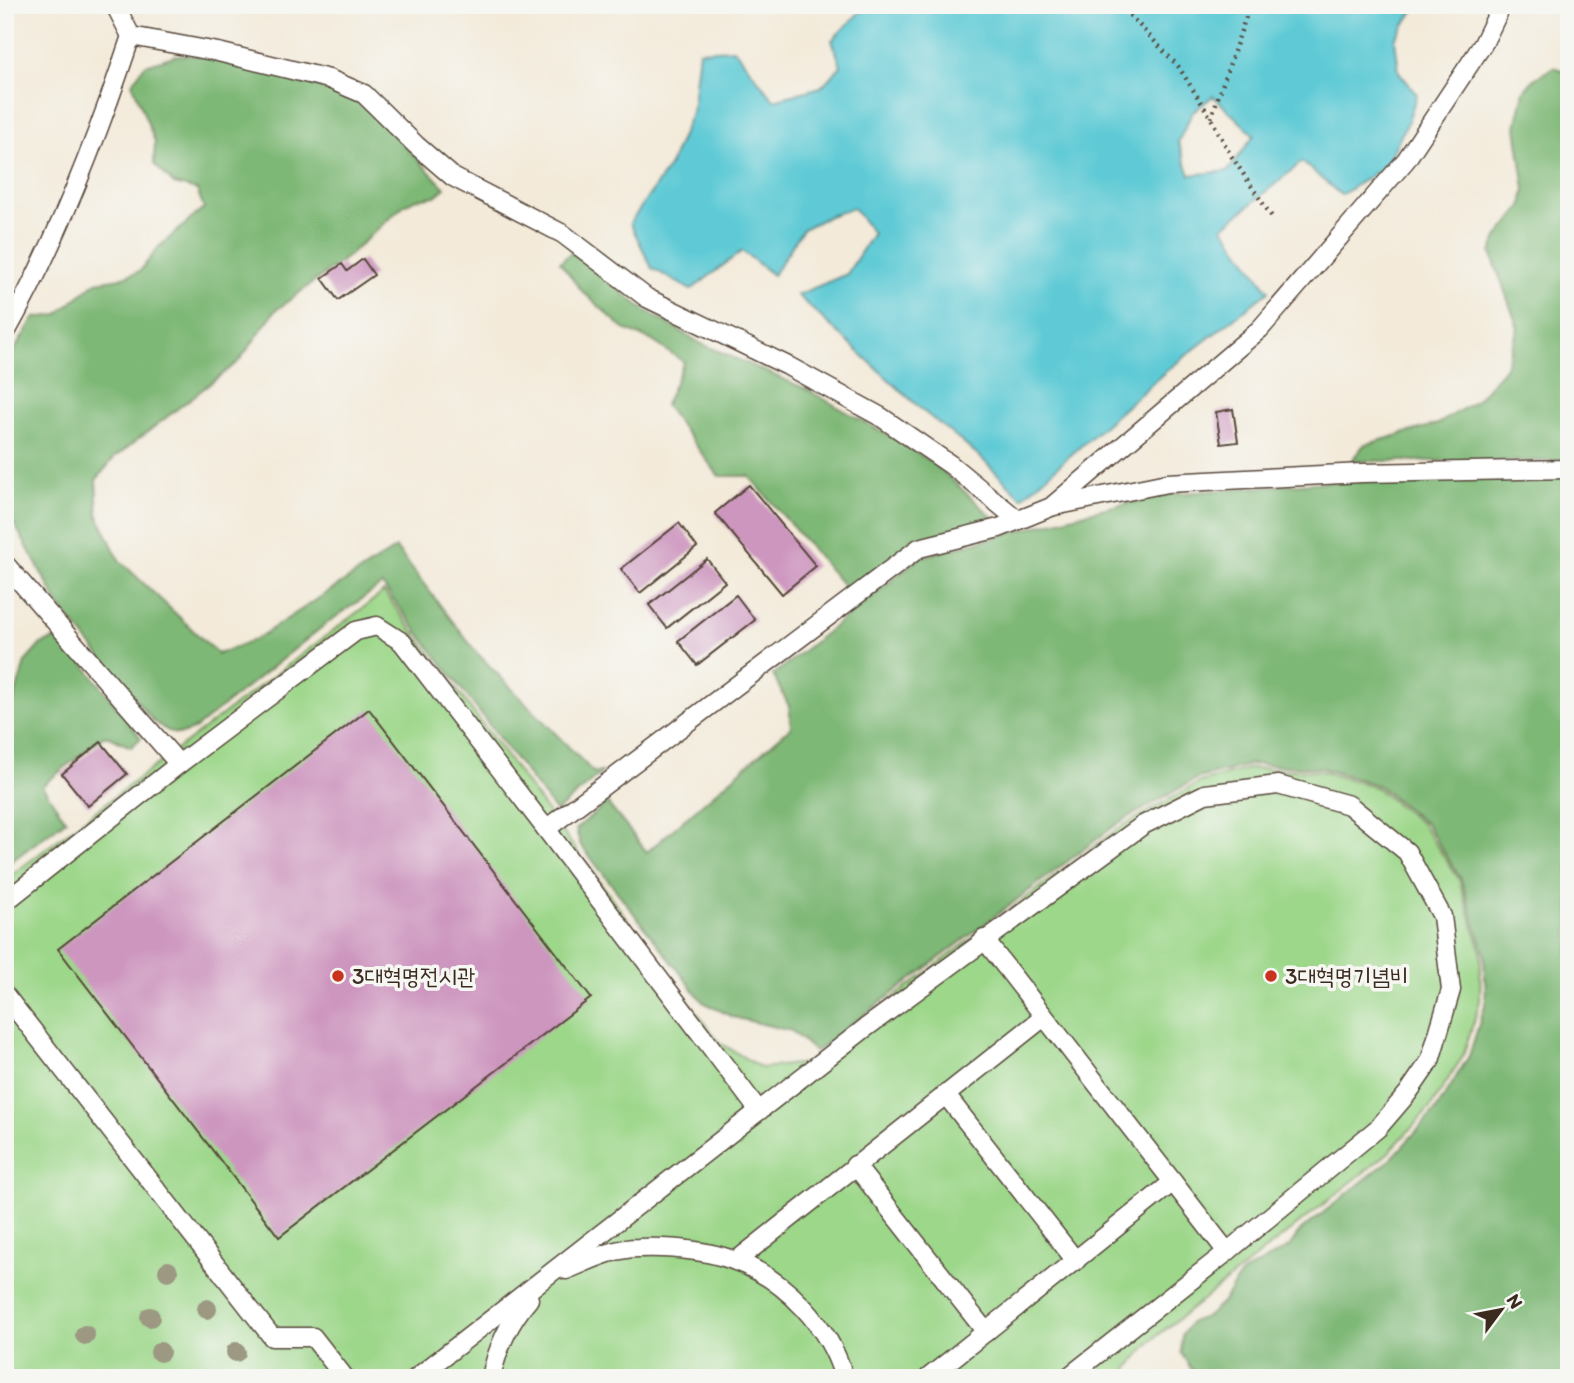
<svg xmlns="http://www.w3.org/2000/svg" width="1574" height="1383" viewBox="0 0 1574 1383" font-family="Itim,'Poor Story',sans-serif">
  <rect width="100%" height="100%" fill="#f6f6f2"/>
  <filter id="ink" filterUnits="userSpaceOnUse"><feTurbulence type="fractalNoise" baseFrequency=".0143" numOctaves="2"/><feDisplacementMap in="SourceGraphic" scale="14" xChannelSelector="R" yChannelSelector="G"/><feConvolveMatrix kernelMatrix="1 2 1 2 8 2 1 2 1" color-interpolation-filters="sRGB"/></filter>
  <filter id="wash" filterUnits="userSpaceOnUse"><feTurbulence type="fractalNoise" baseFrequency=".00686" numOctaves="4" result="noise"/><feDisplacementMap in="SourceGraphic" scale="28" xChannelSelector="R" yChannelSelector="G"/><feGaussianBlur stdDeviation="1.57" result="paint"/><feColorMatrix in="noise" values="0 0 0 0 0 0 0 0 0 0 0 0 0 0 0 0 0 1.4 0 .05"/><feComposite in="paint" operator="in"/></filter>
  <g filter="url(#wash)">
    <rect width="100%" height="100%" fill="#f3ead9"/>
    <path fill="#9dd78a" stroke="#6c8054" stroke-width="2" d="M384,592l335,450 42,26 46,-5 312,-235 81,-46 51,-14 70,3 54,16 47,37 37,55 22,72 -1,50 -17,55 -33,52 -42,45 -236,187 -32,38h-1115v-498z"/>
    <g fill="#7eb876" stroke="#5c714a" stroke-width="2">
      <path d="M177,55l35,1 118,32 23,11 23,17 69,72 -10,8 -19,3 -12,6 -56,51 -73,55 -36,50 -125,97 -18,22 2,36 21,44 99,94 38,-15 140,-91 81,105 116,119h9l-46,40 -174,-227 -55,38 -131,105c-20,11 -26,5 -43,-7l-93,-114 -45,-82 -10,-7v-153l29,-47 23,-3 39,-33 25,-4 19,-7 19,-24 45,-39 -7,-18 -23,-6 -20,-20 1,-22 -23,-59 13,-18z"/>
      <path d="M1554,67l15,6v386l-10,2h-208l13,-16 74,-21 39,-24 28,-32 13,-40 -27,-75 6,-15 25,-32 3,-17 -9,-62 8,-36 10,-12z"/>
      <path d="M572,252l71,57 59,35 104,45 92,52 35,22 64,58 -23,2 -59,20 -68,47 -98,-114h-30l-54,-71 19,-43 -33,-22 -27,-11 -42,-38 -22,-29z"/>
      <path d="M1569,476v902h-372l-16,-25 1,-18 9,-13 17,-6 14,-13 20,-30 49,-27 8,-14 93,-74 44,-48 33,-54 17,-54 -2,-50 -23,-73 -35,-55 -49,-39 -55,-17 -70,-4 -54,14 -81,46 -302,228 -23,-21 -59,-14 -30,-15 -123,-158 -4,-15 31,-26 40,49 144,-125 -2,-21 -16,-31 148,-118 180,-48 70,-15 194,-15z"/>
      <path d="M62,636l79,102 -10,9 -26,-12 -63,51 24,34 -61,46v-135l20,-69 16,-18z"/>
    </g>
    <path fill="#5ecad5" stroke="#4c7a7a" stroke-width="2" fill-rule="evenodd" d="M867,5h550l-22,34 4,33 18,22 -10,30 -22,42 -44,29 -39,-33 -79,65 46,64 -104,81 -143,126 -45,-44 -54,-43 -126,-116 50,-21 26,-41 -20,-25 -24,8 -26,13 -30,46 -31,-24 -51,39 -39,-22 -22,-45 40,-58 22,-54 7,-60 35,-2 40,51 47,-13 20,-21 -9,-26zM1213,96l41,39 -26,36 -38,4 -12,-33 14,-29z"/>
    <g id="blocks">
      <g fill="#cd96bf">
        <path d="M363,259l11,16 -36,25 -16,-22 20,-14 5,7z"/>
        <path d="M1233,409l5,33 -17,2 -5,-32z"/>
        <path d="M749,485l67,81 -34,28 -67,-81z"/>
        <path d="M679,523l18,24 -57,46 -19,-24z"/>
        <path d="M707,559l18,23 -58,46 -18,-23z"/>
        <path d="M736,595l19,25 -58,45 -19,-24z"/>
        <path d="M369,709l222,289 -312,239 -221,-288z"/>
        <path d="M101,742l26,32 -39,32 -26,-32z"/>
      </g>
    </g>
  </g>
  <g filter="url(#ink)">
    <use href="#blocks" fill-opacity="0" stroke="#57473a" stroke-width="2"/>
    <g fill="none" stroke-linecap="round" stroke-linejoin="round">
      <defs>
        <g id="lane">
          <path d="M115,5l16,31 87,16 111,27 35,15 52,51 37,32 110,57 84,64 141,68 93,51 70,48 67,55"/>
          <path d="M5,334c52,-92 93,-198 126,-298"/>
          <path d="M1054,506l113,-23 195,-10 207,-4"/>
          <path d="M5,564l174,200"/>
          <path d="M546,829l373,-281 80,-20 52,-21 209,-178 146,-169 77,-116 19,-39"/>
          <path d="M5,902l174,-138 177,-133 21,-5 25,16 144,187 213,282"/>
          <path d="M5,995l267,342h41l32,41"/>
          <path d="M945,1094l131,167"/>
          <path d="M855,1165l131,167"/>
          <path d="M1173,1182l54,70"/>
          <path d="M736,1261l308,-244"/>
          <path d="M566,1270c23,-9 47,-22 72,-22 31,-1 66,2 95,12 51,18 97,66 111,118"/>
          <path d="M416,1378l448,-349 279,-204 62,-31 73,-9 71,20 58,47 35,64 9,74 -21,71 -22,32 -30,35 -151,124 -160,126"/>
          <path d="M491,1378c6,-30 18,-56 38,-79"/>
          <path d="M928,1378l245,-196 -189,-243"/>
        </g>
      </defs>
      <use href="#lane" stroke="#57473a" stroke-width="21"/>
      <g stroke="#57473a" stroke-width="4.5" stroke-dasharray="2 5" stroke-linecap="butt">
        <path d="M1120,5l58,61 33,52 19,36 42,63"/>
        <path d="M1211,118l39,-113"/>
      </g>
      <use href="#lane" stroke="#fff" stroke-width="18"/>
    </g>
    <g fill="#9c9881">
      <circle cx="168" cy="1271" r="10"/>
      <circle cx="207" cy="1309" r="10"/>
      <circle cx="150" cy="1317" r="10"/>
      <circle cx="85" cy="1335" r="10"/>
      <circle cx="160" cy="1352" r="10"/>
      <circle cx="236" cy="1352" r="10"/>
    </g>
  </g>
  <g fill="#c8321e" stroke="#f6f6f2" stroke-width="2.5">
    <circle cx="338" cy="976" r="7"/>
    <circle cx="1271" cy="976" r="7"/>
  </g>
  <g text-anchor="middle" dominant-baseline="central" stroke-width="7" stroke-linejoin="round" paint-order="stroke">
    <g font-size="23" fill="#3b2a1e" stroke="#f6f6f2" text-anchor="start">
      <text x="352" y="976">3대혁명전시관</text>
      <text x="1285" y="976">3대혁명기념비</text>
    </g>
  </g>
  <rect width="1574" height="1383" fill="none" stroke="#f6f6f2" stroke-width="28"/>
  <g transform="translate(1501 1310) rotate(58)" stroke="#f6f6f2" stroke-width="5" paint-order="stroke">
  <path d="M0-5L12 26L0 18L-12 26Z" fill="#3b2a1e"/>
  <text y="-10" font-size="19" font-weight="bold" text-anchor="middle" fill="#3b2a1e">N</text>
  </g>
</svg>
